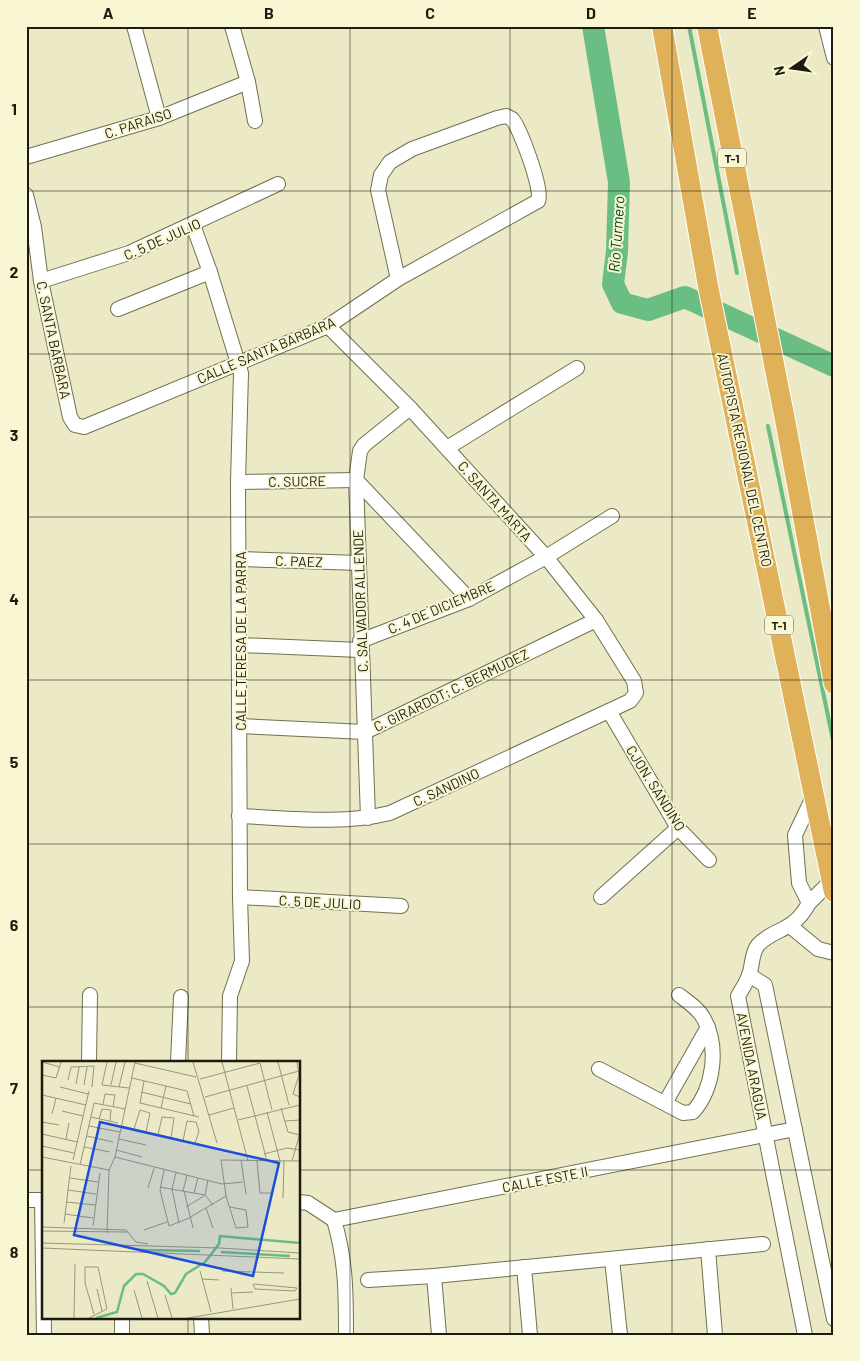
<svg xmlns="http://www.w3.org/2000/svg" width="860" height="1361" viewBox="0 0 860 1361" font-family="Barlow,sans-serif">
  <rect width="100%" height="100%" fill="#ebe9c6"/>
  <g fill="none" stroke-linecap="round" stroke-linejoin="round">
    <g stroke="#6bbe83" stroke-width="4">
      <path d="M689,26l48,247"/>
      <path d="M768,426l66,319"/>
    </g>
    <path stroke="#6bbe83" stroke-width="22" d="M593,26l26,156 -2,69 -4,33 9,19 26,7 37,-13 149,69"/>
    <defs>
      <g id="minor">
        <path d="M134,26l25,92"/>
        <path d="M232,26l16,56 7,39"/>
        <path d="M826,26l8,32"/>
        <path d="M26,157l133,-39 89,-36"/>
        <path d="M26,195l8,32 7,54 29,136 5,8 9,2 244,-101 70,-47 140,-78c6,-9 -18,-73 -26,-82l-6,-3 -9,2 -85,31 -22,13 -9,13 -3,15 20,89"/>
        <path d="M193,225l17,47 31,101 -3,109 2,415 2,64 -12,35 -1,66"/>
        <path d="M41,281l88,-28 149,-69"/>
        <path d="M118,309l92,-37"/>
        <path d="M447,448l130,-80"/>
        <path d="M356,480l113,119"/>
        <path d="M238,482l118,-2"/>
        <path d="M240,559l119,4"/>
        <path d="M360,641l109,-42 77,-42 66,-41"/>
        <path d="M240,645l120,5"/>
        <path d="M609,711l69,117 31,32"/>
        <path d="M240,726l125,6 231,-112"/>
        <path d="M239,816c50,2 102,9 151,-3l240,-112 6,-8 -2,-12 -38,-61 -50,-63 -136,-149 -82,-82"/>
        <path d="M368,818l-12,-338 4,-29 4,-6 46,-37"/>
        <path d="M240,897l161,9"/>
        <path d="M601,897l77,-69"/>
        <path d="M809,903l22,-22"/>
        <path d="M790,926l28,23 16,4"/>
        <path d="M749,975l16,10 69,334"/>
        <path d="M89,1062l1,-67"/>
        <path d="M178,1062l3,-65"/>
        <path d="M599,1069l84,44 10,-1c21,-24 26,-65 11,-93 -5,-10 -16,-17 -25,-24"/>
        <path d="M665,1103l43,-76"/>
        <path d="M26,1200h18"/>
        <path d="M42,1200l2,135"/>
        <path d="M299,1202l9,1 26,17 461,-91"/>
        <path d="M334,1220c12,40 12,74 12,115"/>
        <path d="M708,1249l7,86"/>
        <path d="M612,1259l8,76"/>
        <path d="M524,1267l6,68"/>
        <path d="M434,1276l5,59"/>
        <path d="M368,1280l66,-4 329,-32"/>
        <path d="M201,1317l1,18"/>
        <path d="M122,1335v-18"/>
        <path d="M805,1335l-67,-339c4,-7 9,-14 11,-21 4,-10 2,-21 9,-30 17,-18 35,-12 51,-42l-10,-20 -4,-48 19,-40"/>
      </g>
      <g id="highway">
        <path d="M662,26l46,260 126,606"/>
        <path d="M707,26l79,399 48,259"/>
      </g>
    </defs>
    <use href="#minor" stroke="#717050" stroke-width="16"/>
    <use href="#highway" stroke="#fff" stroke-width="22"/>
    <use href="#minor" stroke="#fff" stroke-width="14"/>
    <use href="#highway" stroke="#dfb25a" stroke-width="20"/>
  </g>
  <path fill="none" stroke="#1c1b0e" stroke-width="1" stroke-opacity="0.55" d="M188,26v1036M350,26v1309M510,26v1309M672,26v1309M26,191h808M26,354h808M26,517h808M26,680h808M26,844h808M26,1007h808M26,1170h18M299,1170h535M188,1317v18"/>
  <g text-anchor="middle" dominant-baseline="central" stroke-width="4" stroke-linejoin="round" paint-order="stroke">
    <g fill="#f8f6d3" stroke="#5e5d49" stroke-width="1">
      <rect x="718" y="148.5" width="28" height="19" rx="4"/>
      <rect x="765" y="615.5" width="28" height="19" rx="4"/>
    </g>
    <g font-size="12" font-weight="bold" fill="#1c1b0e">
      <text x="732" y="158">T-1</text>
      <text x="779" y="625">T-1</text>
    </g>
    <g font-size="14" fill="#1c1b0e" stroke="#f8f6d3">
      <text transform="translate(138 123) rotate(-18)">C. PARAISO</text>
      <text transform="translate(162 239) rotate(-24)">C. 5 DE JULIO</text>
      <text transform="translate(54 340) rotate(78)">C. SANTA BARBARA</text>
      <text transform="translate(266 350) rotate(-23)">CALLE SANTA BARBARA</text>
      <text transform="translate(745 460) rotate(78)">AUTOPISTA REGIONAL DEL CENTRO</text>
      <text transform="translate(297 481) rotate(-1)">C. SUCRE</text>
      <text transform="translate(495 501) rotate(48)">C. SANTA MARTA</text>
      <text transform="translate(299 561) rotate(2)">C. PAEZ</text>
      <text transform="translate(360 601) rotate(-92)">C. SALVADOR ALLENDE</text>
      <text transform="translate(441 607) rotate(-23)">C. 4 DE DICIEMBRE</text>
      <text transform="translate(240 641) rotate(-90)">CALLE TERESA DE LA PARRA</text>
      <text transform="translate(451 690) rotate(-26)">C. GIRARDOT; C. BERMUDEZ</text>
      <text transform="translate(446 787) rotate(-25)">C. SANDINO</text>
      <text transform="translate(656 788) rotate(58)">CJON. SANDINO</text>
      <text transform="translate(320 902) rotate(3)">C. 5 DE JULIO</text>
      <text transform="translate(752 1066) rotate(79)">AVENIDA ARAGUA</text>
      <text transform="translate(545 1179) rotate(-11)">CALLE ESTE II</text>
    </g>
    <g font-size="15" font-style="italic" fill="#01451f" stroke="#f8f6d3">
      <text transform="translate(616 234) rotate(-86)">Río Turmero</text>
    </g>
  </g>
  <g transform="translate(42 1061)">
    <rect width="258" height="258" fill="#ebe9c6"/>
    <path fill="none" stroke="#6bbe83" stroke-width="2.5" d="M98,189l60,1M179,191l69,4M54,257l21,-6 7,-26 12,-12h7l21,12 7,8 4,-1 11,-19 19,-12 14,-18 1,-8 80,7"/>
    <path fill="none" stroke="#98977c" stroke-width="1" d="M0,1l18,5M65,1l-5,23 27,3M151,1l24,81M180,1l26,99M236,1l11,43M255,1l2,13 -6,19 7,3M93,2l61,14M218,2l12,47M0,14l14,3 5,-16M90,17l55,13 7,25M158,18l60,-16M26,19l3,-13 23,-1 -2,21M102,20l-4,22 59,14M34,23l3,-17M42,24l3,-18M69,24l5,-23M205,25l20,75M18,26l28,7M77,26l6,-25M99,31l50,12M0,34l44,10M163,36l94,-26M61,43l2,-10 10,1 -2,12M119,47l5,-22M239,47l7,24 12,3M20,50l21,5M225,51l13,49M10,53l4,-16M167,54l25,-7M49,56l27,6M57,58l3,-10 9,1 -1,11M196,59l62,-15M243,60l15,-1M0,61l17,3M47,65l31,6M80,65l89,21M92,68l6,-19 10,3 -4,19M0,73l35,8M116,74l4,-18 12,1 -3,20M45,75l26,6M24,78l3,-16M77,78l27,6M141,80l4,-20 9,1 3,9 -4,13M0,85l32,7M42,86l26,5M74,89l26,7M222,93l23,-6 13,2M0,96l67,13M73,96l107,27 21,-2M31,99l16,-69M199,99l5,34M215,100l3,32h13M250,100l8,-28M38,104l14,-62 31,6M122,109l-4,20 9,36 20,-8 37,-22M134,112l-4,16 7,34M28,117l28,4M118,126l45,8 8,10M106,127l6,-20M26,129l28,4M141,130l4,-16M142,130l9,37M152,132l4,-15M163,134l3,-15M241,137l1,-37M24,141l29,3M144,146l18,-11M188,146l16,3 2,17 -12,1 -10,-32 -5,-36 79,1M164,147l7,20M23,153l28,4M22,162l7,-57M51,165l7,-53M0,166l84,3 10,12 12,2M102,169l23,-8M0,170l86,1M65,172l2,-63 6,-13 20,-95M0,182l178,5 80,5M0,187l258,11M158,210l11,41M180,210l62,2M160,218l17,1M105,220l11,37M211,223l2,5 40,2 2,-3M212,223l43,4M189,227l2,21M55,228l5,22M92,229l8,28M190,232l21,-1M123,234l7,23M32,257l1,-54M47,257l18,-9 -9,-42h-13v16l9,31M146,257l112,-19"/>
    <path fill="#1d4ed8" fill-opacity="0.15" stroke="#1d4ed8" stroke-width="2.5" d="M58,61l179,41 -26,113 -179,-41z"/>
    <rect width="258" height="258" fill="none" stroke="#1c1b0e" stroke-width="2.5"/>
  </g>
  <rect width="860" height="1361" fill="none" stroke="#f8f6d3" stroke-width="55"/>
  <g transform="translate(792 68) rotate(257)" stroke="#f8f6d3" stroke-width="4" paint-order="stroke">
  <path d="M0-4L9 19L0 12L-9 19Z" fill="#1c1b0e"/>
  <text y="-8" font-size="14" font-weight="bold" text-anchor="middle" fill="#1c1b0e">N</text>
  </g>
  <rect x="28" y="28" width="804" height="1306" fill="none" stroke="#1c1b0e" stroke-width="2"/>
  <g font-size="16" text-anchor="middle" font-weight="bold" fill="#1c1b0e">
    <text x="108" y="19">A</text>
    <text x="269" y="19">B</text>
    <text x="430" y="19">C</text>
    <text x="591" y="19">D</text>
    <text x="752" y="19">E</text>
    <text x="14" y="115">1</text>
    <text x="14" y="278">2</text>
    <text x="14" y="441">3</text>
    <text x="14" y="605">4</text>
    <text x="14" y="768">5</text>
    <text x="14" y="931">6</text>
    <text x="14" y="1094">7</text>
    <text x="14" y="1258">8</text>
  </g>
</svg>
